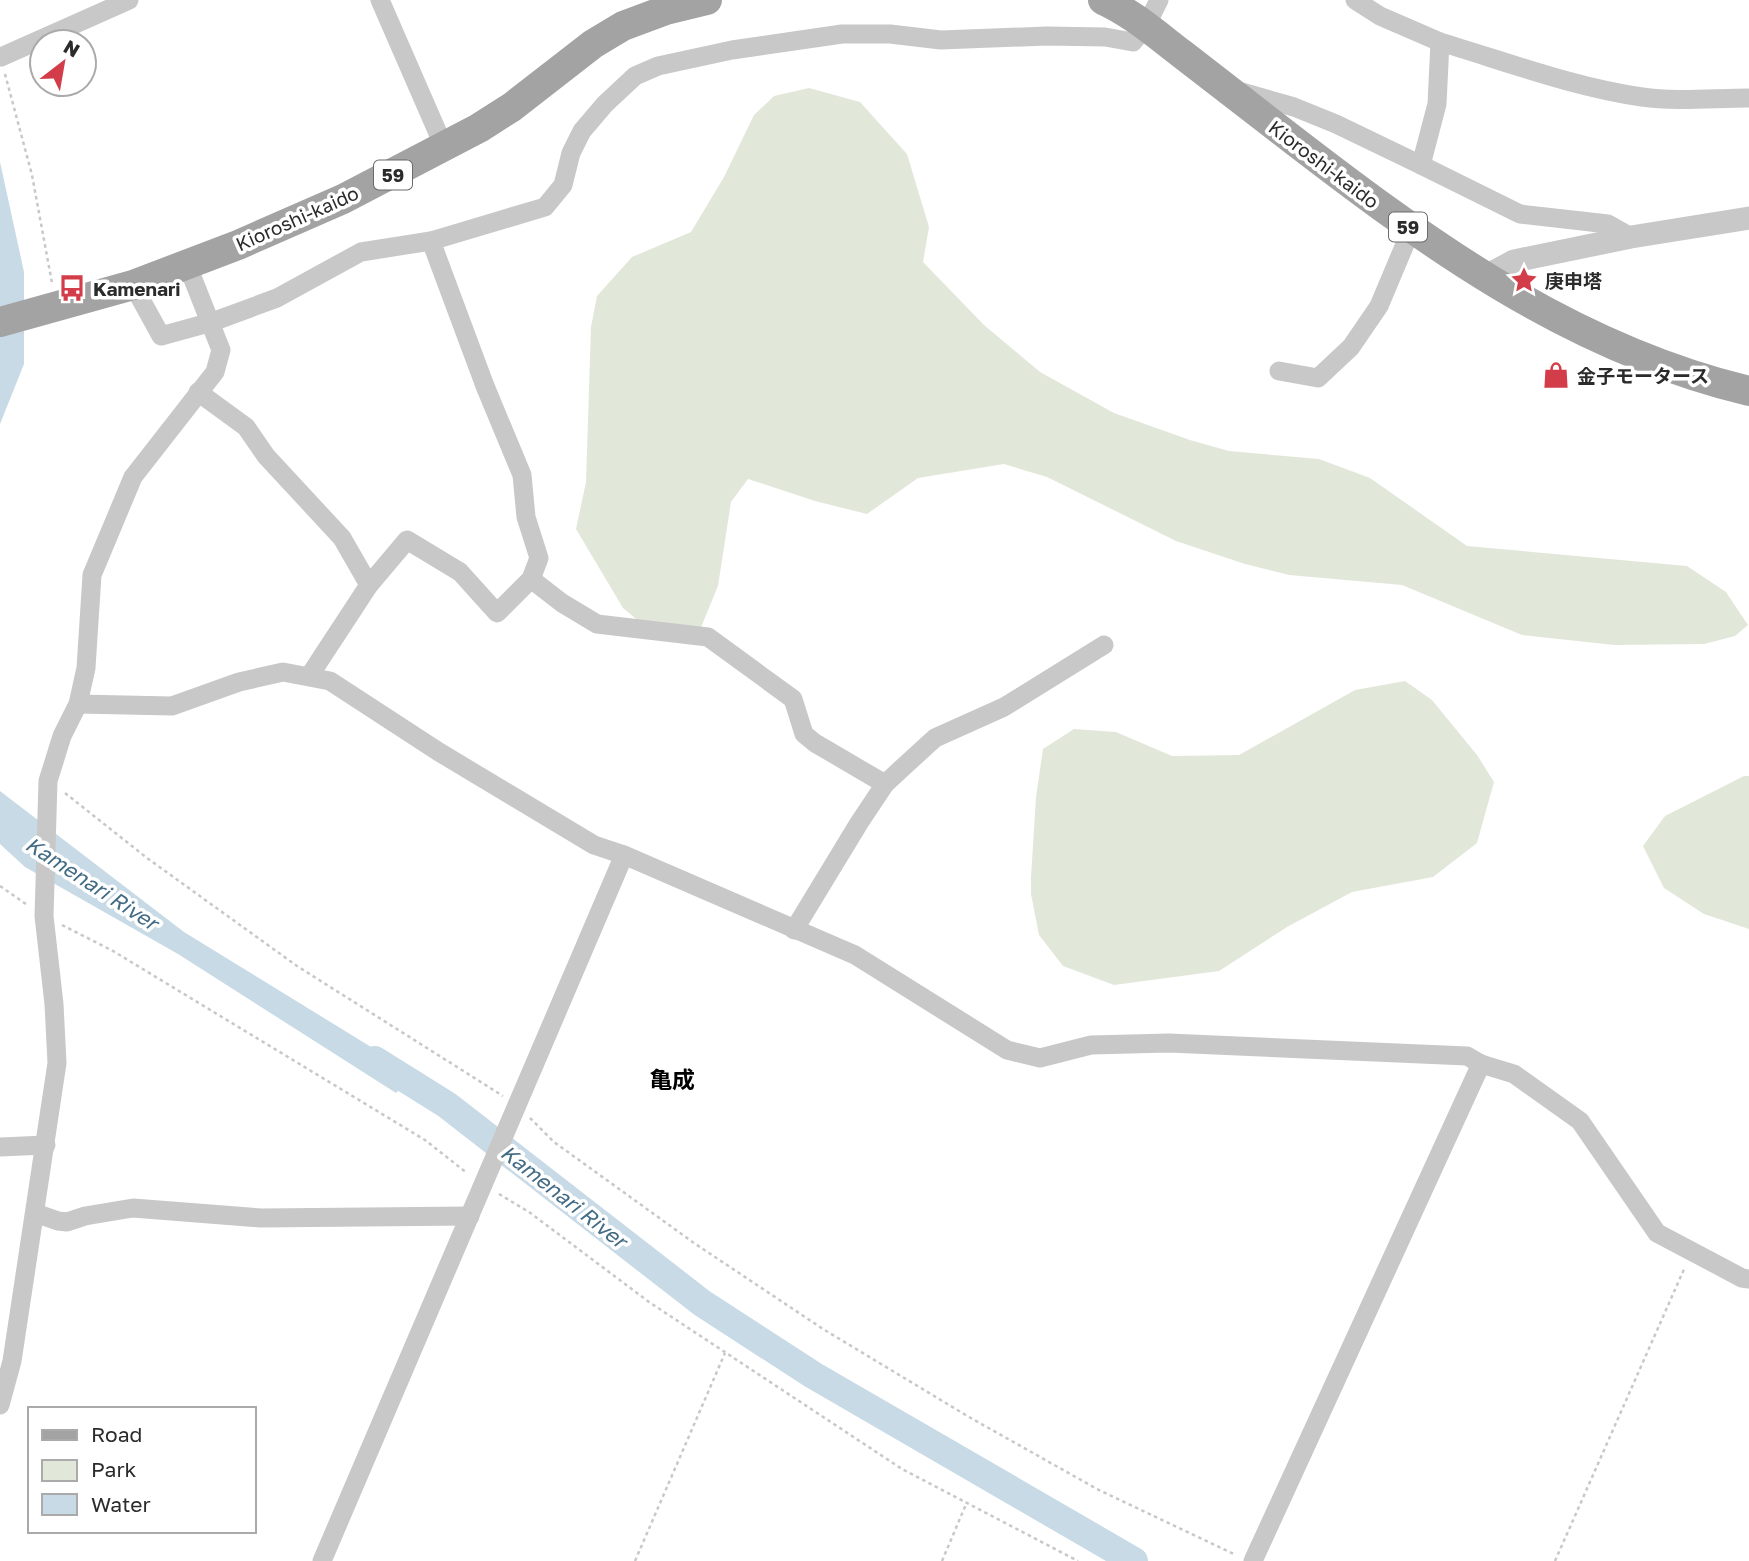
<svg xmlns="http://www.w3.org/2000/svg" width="1749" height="1561" viewBox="0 0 1749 1561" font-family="'Golos Text','Noto Sans JP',sans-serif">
  <rect width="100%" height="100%" fill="#fff"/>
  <g fill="#e1e8da">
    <path d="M809,88l51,14 47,52 22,73 -6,35 61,63 56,47 74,41 76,27 39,11 90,8 51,19 97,68 220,20 39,26 22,33 -13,11 -31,8 -90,1 -92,-10 -120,-50 -113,-10 -44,-11 -69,-23 -129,-64 -43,-13 -86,14 -51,36 -52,-13 -67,-22 -17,23 -13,84 -21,51 -49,-8 -25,-21 -47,-79 10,-47 5,-155 6,-31 35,-39 59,-25 33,-55 30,-62 20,-19z"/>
    <path d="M1405,681l27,19 45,55 17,27 -17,61 -44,34 -81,15 -65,35 -68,44 -105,14 -51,-19 -24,-31 -8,-41v-17l5,-80 7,-48 31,-20 42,3 56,24 67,-1 116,-65z"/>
    <path d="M1744,776h5v153l-45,-15 -40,-26 -21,-42 22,-30z"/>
  </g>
  <g fill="#c7dae6">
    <path d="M0,162l24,110v92l-24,60z"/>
    <path d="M0,791l184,141 231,142 -19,19 -218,-139 -153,-87 -25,-23z"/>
  </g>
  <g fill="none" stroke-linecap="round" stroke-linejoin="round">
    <path stroke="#c7dae6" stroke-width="28" d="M375,1060l72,45 255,198 111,72 321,186"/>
    <g stroke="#c8c8c8" stroke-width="2.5" stroke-dasharray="3.5 3.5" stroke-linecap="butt">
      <path d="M5,74l27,101 20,108"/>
      <path d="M65,793l82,65 150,108 206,130"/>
      <path d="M0,886l26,18"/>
      <path d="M62,925l51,26 312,189 42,33"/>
      <path d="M530,1118l24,24 140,101 129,86 146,88 128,72 139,66"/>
      <path d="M499,1194l30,18 120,90 253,167 176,92"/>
      <path d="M635,1561l90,-208"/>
      <path d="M942,1561l25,-59"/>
      <path d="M1555,1561l130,-294"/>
    </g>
    <g stroke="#c8c8c8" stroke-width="19">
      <path d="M380,0l64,147"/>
      <path d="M1355,0l25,16 60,26"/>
      <path d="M1,57l128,-57"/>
      <path d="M1238,91l56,16 42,17 85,41 16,-61 3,-62c67,20 133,45 202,55 34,5 72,1 107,1"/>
      <path d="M1421,165l99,49 88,10 23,13"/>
      <path d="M133,285l28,51 51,-14 65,-24 84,-46 70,-11"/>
      <path d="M1279,371l39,7 33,-31 28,-41 32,-76"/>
      <path d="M198,392l48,35 20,29 76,82 27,47"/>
      <path d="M531,579l31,24 35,21 111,13 85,62 11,35 11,9 70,41"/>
      <path d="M310,675l59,-90 38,-45 53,32 37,41 34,-34 8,-21 -13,-41 -4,-42 -37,-89 -54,-145 114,-34 18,-22 8,-32 11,-22 23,-27 30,-28 23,-10 74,-16 110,-16h48l51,6 106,-4 58,1 28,5 13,-16 13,-26"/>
      <path d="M78,704l94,2 67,-24 44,-10 47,9 109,71 155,93 30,10 231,100 152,95 33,8 51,-13 78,-2 298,13 14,8 33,10 66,47 77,112 85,45 7,1"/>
      <path d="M794,930l65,-107 26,-39 15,-14 35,-32 69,-31 100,-62"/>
      <path d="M0,1147l46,-2"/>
      <path d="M35,1213l23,8 9,1 18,-6 48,-8 128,10 209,-2"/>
      <path d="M0,1405l12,-44 45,-298 -3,-59 -10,-88 4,-135 14,-45 16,-32 8,-36 6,-93 41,-98 82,-105 6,-22 -34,-86"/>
      <path d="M322,1561l302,-706"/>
      <path d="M1253,1561l228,-497"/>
    </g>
    <path stroke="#c8c8c8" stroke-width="23" d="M1486,276l28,-15 117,-24 118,-19"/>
    <g stroke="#a3a3a3" stroke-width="30">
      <path d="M1103,0c29,13 54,35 79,54 31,24 62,48 93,72 146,113 291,221 474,265"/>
      <path d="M0,322l133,-37 105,-40 105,-46 136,-71 33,-21 81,-63 30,-18 43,-16 41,-10"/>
    </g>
  </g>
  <defs>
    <symbol id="sight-bare" viewBox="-9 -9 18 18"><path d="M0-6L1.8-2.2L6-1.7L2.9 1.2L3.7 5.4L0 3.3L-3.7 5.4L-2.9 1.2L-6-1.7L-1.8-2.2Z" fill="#d33d49" stroke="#fff" stroke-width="2.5" paint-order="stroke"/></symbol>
    <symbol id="bus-bare" viewBox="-9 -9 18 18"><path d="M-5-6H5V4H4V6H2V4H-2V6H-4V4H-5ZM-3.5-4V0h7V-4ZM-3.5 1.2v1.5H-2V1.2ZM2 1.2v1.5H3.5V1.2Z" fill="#d33d49" stroke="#fff" stroke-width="2.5" paint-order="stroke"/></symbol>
    <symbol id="shop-bare" viewBox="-9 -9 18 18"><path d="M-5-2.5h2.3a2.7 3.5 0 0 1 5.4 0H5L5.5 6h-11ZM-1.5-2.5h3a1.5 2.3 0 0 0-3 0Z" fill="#d33d49" stroke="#fff" stroke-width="2.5" paint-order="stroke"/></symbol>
  </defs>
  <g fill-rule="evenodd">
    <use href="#sight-bare" x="1505" y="261" width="38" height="38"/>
    <use href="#bus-bare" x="53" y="269" width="38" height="38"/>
    <use href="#shop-bare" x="1537" y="356" width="38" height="38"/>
  </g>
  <g text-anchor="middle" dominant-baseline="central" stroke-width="7" stroke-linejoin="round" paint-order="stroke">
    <g fill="#fff" stroke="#6b6b6b" stroke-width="2">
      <rect x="374" y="160.5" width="38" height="29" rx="5"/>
      <rect x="1389" y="212.5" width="38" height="29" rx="5"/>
    </g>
    <g font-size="18" font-weight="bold" fill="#2b2b2b">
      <text x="393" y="175">59</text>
      <text x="1408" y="227">59</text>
    </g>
    <g font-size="19" fill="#2b2b2b" stroke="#fff">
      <text transform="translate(1324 164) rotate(37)">Kioroshi-kaido</text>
      <text transform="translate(297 218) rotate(-24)">Kioroshi-kaido</text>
    </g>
    <g font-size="19" font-weight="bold" fill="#2b2b2b" stroke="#fff" text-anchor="start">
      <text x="1545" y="280">庚申塔</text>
      <text x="93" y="288">Kamenari</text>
      <text x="1577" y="375">金子モータース</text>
    </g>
    <g font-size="21" font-style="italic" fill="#426b84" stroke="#fff">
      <text transform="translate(92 883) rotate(33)">Kamenari River</text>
      <text transform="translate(564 1196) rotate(38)">Kamenari River</text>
    </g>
    <g font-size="23" font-weight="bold" fill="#000" stroke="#fff">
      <text x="672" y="1079">亀成</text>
    </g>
  </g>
  <rect x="28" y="1407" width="228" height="126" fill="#ffffff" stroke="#aaaaaa" stroke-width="2"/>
  <rect x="42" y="1430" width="35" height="10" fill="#a3a3a3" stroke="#aaaaaa" stroke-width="2"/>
  <text x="91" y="1442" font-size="21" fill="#2b2b2b">Road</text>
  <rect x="42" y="1460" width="35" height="21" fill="#e1e8da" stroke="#aaaaaa" stroke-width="2"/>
  <text x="91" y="1477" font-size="21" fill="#2b2b2b">Park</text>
  <rect x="42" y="1494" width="35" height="21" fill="#c7dae6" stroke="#aaaaaa" stroke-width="2"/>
  <text x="91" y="1512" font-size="21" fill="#2b2b2b">Water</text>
  <g transform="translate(63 63) rotate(31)"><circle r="33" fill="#ffffff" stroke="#aaaaaa" stroke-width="2"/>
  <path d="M0-5L12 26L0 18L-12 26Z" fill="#d33d49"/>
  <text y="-10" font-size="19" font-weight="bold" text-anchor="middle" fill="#2b2b2b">N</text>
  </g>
</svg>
